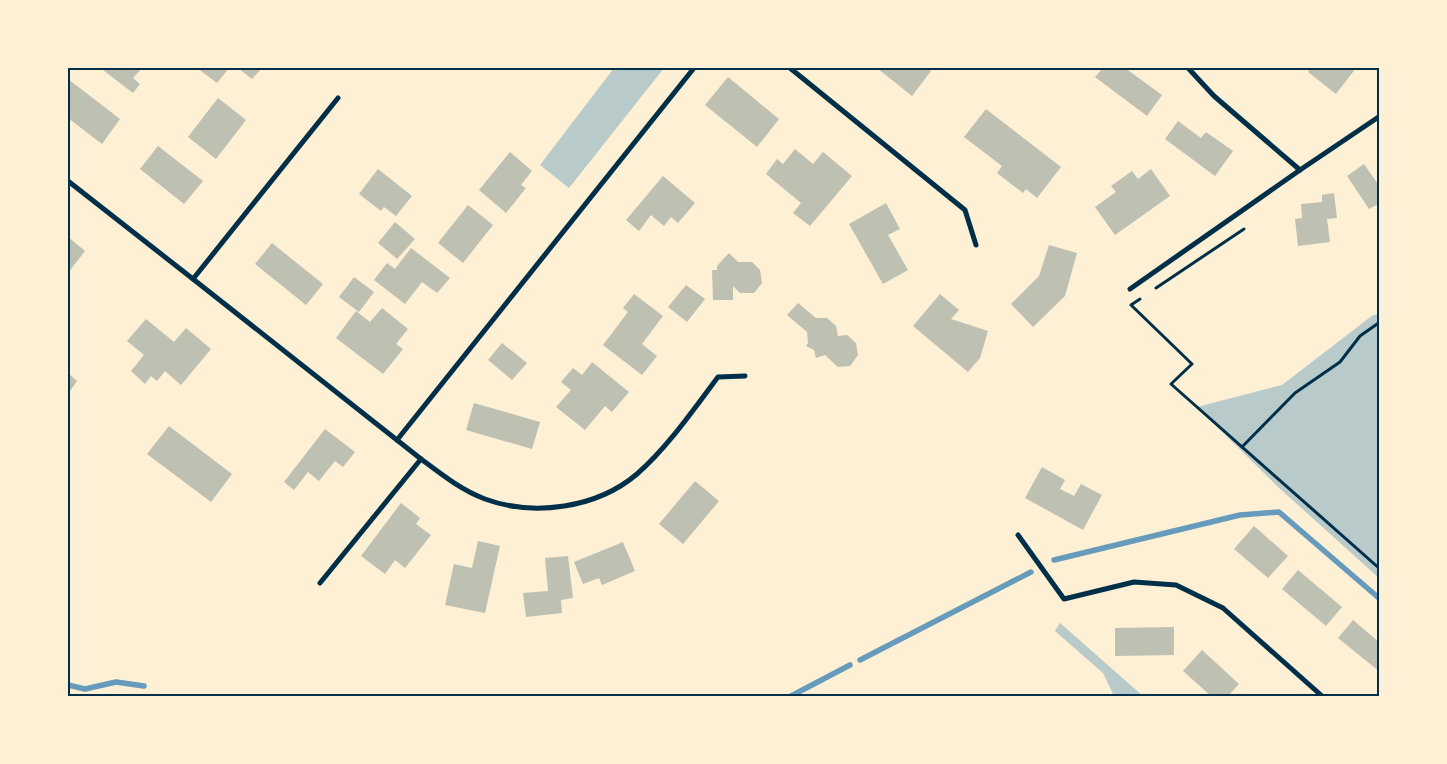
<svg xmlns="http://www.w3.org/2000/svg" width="1447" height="764" viewBox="0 0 1447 764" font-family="'Varela Round',sans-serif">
  <rect width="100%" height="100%" fill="#fdf0d5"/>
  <g fill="#b9caca">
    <path d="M614,68h50l-95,120 -29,-23z"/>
    <path d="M1379,314v264l-101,-91 -81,-80 85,-22 91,-70z"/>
    <path d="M1060,623l83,73h-29l-11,-23 -48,-42z"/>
  </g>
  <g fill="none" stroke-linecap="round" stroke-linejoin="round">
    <g stroke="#669bbc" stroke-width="5.5">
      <path d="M1054,560l186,-45 39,-3 101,87"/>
      <path d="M860,660l171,-88"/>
      <path d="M68,685l17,4 31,-7 28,4"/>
      <path d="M791,696l59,-31"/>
    </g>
  </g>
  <g fill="#bec0b2">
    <path d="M105,68h37l-9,10 7,6 -7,9 -30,-23z"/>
    <path d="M197,68h32l-12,15z"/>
    <path d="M238,68h24l-10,11z"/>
    <path d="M877,68h50l4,3 -19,25z"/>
    <path d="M1103,68h22l37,27 -15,21 -52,-39z"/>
    <path d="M1311,68h45l-20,26 -28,-22z"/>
    <path d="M728,77l51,42 -22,28 -52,-42z"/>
    <path d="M68,79l52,40 -18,25 -34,-26z"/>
    <path d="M218,98l28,22 -30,39 -28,-22z"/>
    <path d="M986,109l75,58 -24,31 -11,-9 -3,4 -26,-20 5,-7 -38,-29z"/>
    <path d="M1178,121l23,17 5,-6 27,19 -18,25 -50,-37z"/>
    <path d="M158,146l45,35 -19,23 -44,-35z"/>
    <path d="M795,149l18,15 10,-12 29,24 -42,50 -17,-13 8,-10 -35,-29 11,-15 6,5z"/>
    <path d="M510,152l22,19 -11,14 5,3 -20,25 -27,-23z"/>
    <path d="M1364,164l16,23v16l-11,6 -22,-33z"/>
    <path d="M378,169l34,27 -16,20 -12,-9 -3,4 -22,-17z"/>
    <path d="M1151,169l19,27 -55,39 -20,-28 21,-15 -5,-6 21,-15 6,8z"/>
    <path d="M663,176l32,27 -17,20 -7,-6 -7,9 -13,-11 -12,16 -13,-11z"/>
    <path d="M1334,193l3,25 -10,1 3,23 -32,4 -3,-27 7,-1 -1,-14 21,-2v-7z"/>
    <path d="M886,203l14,26 -12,6 20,35 -25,14 -34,-60z"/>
    <path d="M468,205l25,20 -30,38 -25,-20z"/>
    <path d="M395,222l20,17 -18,20 -19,-16z"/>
    <path d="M68,237l17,14 -17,22z"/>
    <path d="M272,243l51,41 -17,21 -51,-41z"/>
    <path d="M1049,245l28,8 -12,43 -32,31 -22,-23 28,-28z"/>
    <path d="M411,248l39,30 -13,15 -15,-11 -17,22 -31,-24 13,-17 8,6z"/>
    <path d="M729,253l9,9h14l8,8 2,13 -8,10h-14l-7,-7v14h-20l-1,-30h5v-4z"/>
    <path d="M354,277l20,15 -15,20 -20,-15z"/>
    <path d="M686,285l19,14 -18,23 -19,-15z"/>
    <path d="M634,294l29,22 -21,28 15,12 -15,19 -39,-30 25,-33 -5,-4z"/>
    <path d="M940,294l19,16 -8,9 37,12 -8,27 -12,14 -55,-46z"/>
    <path d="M798,303l18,15h11l9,8 2,10 9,-1 9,8 2,12 -8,11 -12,1 -13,-12 -9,3 -2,-8 -8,-4 2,-3 -1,-11 -20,-17z"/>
    <path d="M382,308l26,21 -12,15 7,5 -20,25 -47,-36 20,-27 14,11z"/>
    <path d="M146,319l28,23 12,-14 25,21 -30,36 -16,-14 -8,10 -6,-5 -6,8 -14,-13 13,-16 -17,-14z"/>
    <path d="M502,343l25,20 -15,17 -24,-20z"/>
    <path d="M592,362l37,30 -17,20 -7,-6 -20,24 -29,-23 15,-17 -10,-8 12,-14 9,7z"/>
    <path d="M68,373l9,8 -9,13z"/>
    <path d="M474,403l66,19 -8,27 -66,-19z"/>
    <path d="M169,426l63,48 -21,28 -64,-48z"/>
    <path d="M325,429l30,23 -12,15 -8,-6 -16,20 -11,-9 -14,18 -10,-8z"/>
    <path d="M1042,467l23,13 -5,9 14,7 7,-12 21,11 -19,35 -58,-32z"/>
    <path d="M695,481l24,20 -36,43 -24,-20z"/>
    <path d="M401,503l19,15 -4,6 15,11 -26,33 -10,-8 -10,14 -24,-18z"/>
    <path d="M1254,526l34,30 -20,22 -34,-29z"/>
    <path d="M478,541l22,5 -15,67 -40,-8 9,-41 18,4z"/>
    <path d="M623,542l12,29 -33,14 -3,-7 -16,6 -9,-22z"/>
    <path d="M568,556l5,42 -12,2 1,13 -36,4 -3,-24 25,-2 -3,-33z"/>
    <path d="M1298,570l44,37 -16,19 -44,-37z"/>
    <path d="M1353,620l27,23v29l-42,-34z"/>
    <path d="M1174,627v28l-59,1v-28z"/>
    <path d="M1202,650l37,34 -11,12h-17l-28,-25z"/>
  </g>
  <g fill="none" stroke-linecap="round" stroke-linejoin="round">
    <g stroke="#003049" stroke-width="3">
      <path d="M1156,288l88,-59"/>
      <path d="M1140,299l-9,6 61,59 -21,20 209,185"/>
      <path d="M1242,447l53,-54 45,-31 20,-26 20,-14"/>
    </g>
    <g stroke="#003049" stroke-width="5">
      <path d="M790,68l175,142 11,35"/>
      <path d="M1188,68l26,28 86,74"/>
      <path d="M68,181l125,98 228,180c20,15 40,31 64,40 49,18 112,9 152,-25 30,-26 57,-65 81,-97l27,-1"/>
      <path d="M193,279l145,-181"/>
      <path d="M1130,289l170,-119 80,-54"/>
      <path d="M397,440l297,-372"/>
      <path d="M1018,535l46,64 70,-17 42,3 47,23 99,88"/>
      <path d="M320,583l101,-124"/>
    </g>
  </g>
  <rect width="1447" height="764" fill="none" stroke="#fdf0d5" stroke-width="138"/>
  <rect x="69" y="69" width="1309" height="626" fill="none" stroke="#003049" stroke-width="2"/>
</svg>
